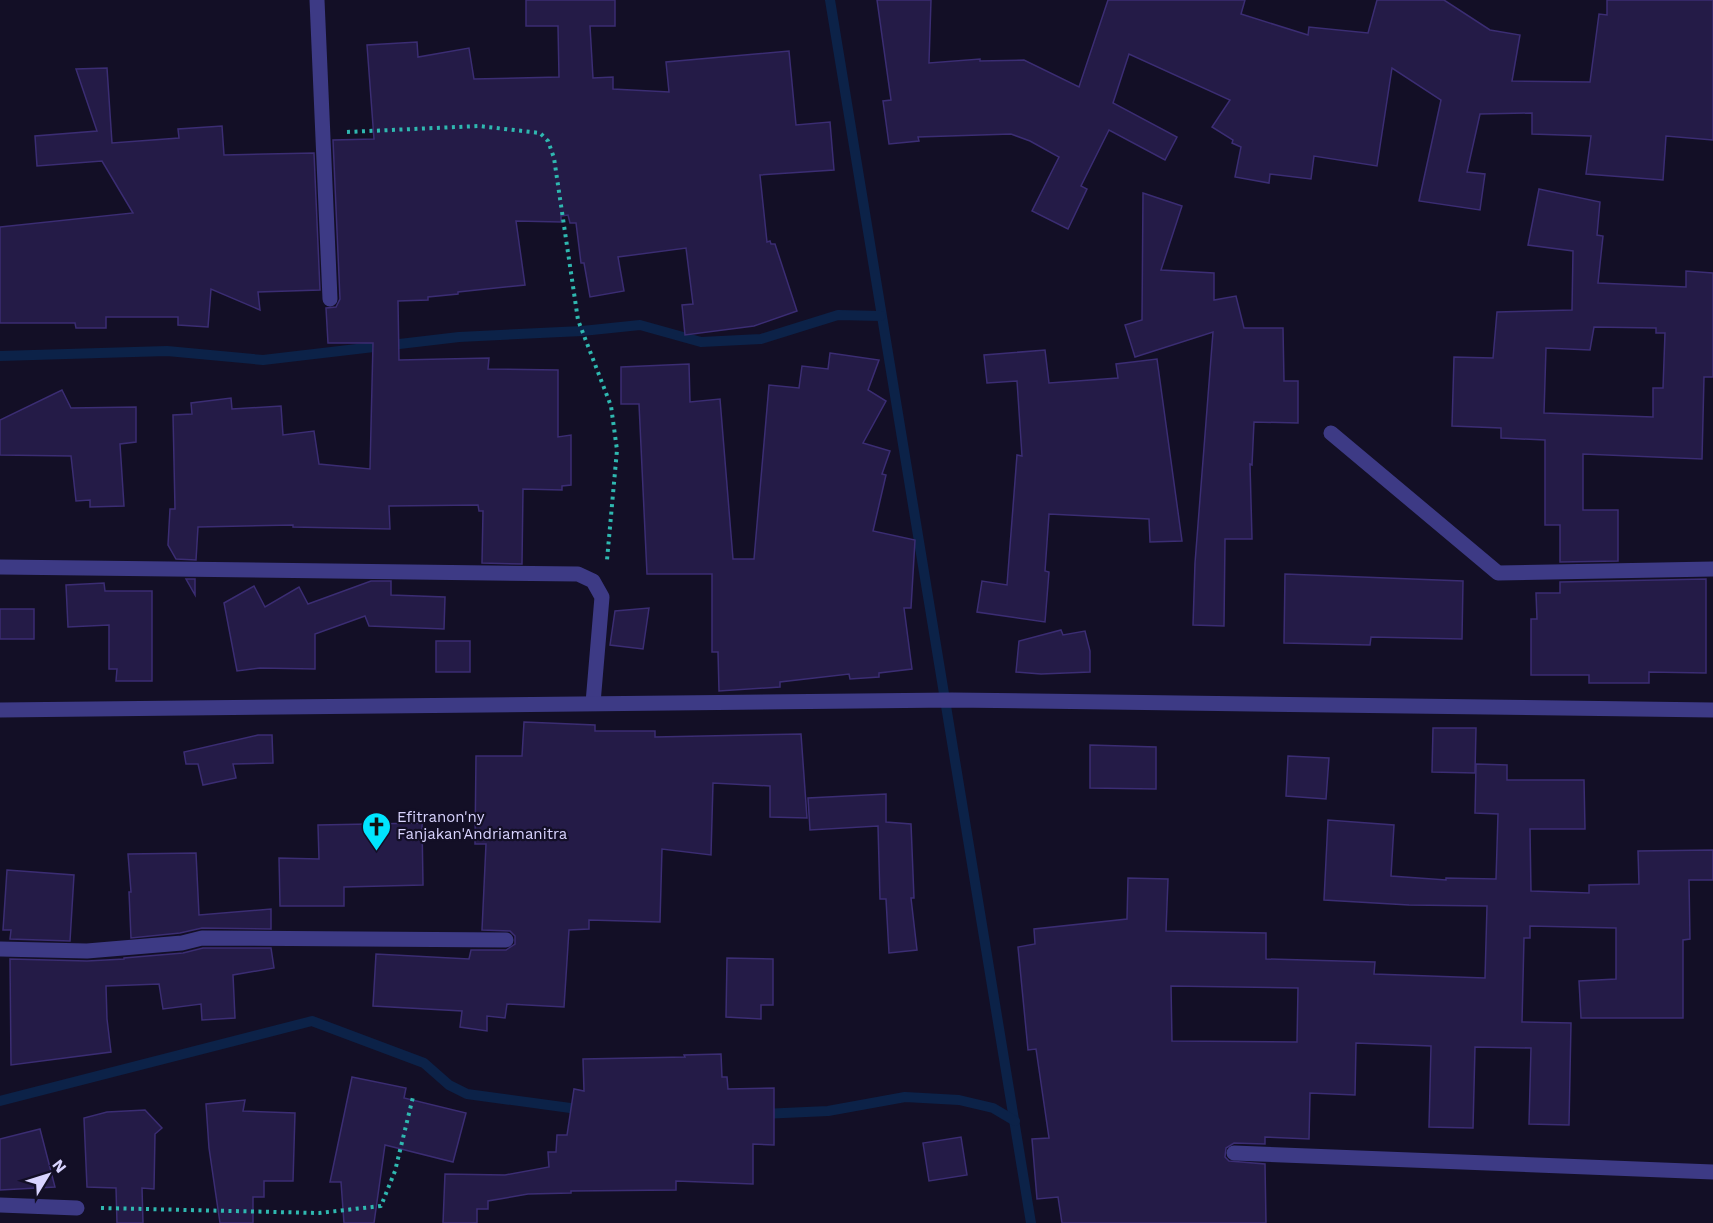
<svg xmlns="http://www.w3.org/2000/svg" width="1713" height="1223" viewBox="0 0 1713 1223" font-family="'Work Sans',sans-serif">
  <rect width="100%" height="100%" fill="#130f26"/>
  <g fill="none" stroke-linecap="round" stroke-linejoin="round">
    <g stroke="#0c2248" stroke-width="10">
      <path d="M830,0l201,1223"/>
      <path d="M0,356l167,-5 96,9 196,-23 123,-6 58,-6 61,17 60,-3 77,-24 43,1"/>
      <path d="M0,1101l312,-80 112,42 25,22 18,9 118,16"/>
      <path d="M760,1114l68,-3 77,-14 54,3 34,8 22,13"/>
    </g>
  </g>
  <g fill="#241b47" stroke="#3b2d73" stroke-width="1.5" fill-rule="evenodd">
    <path d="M526,0h89v26h-25l3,52 20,-1v12l56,3 -3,-30 123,-11 7,74 34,-3 4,48 -74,5 7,67 3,-1 1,3h4l22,67 -43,15 -69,9 -3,-30 11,-1 -7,-56 -68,9 6,34 -34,6 -6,-34h-3l-5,-40h-6l-2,-8 -7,1v6l-45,-1 9,64 -67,7v2l-30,3v3l-30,1 1,59 90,-2 -1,11 70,1v67l13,-2v50l-9,1v4l-39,-1 -1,75 -40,-1 1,-52h-4l-1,-6 -89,1 1,23 -97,-2v-2l-95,2 -2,33 -20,-1 -8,-14 2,-36h5l-2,-94 19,-1 -1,-11 40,-5 1,11 49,-3 2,29 31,-4 5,33 51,5 3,-126h-45l-2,-35 10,-1 4,-8 -7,-159 41,-1 -7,-94 50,-3 1,15 51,-9 5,31 85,-2 -1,-51h-32z"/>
    <path d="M877,0h54l-2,63 51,-4v2l44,-1 55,27 29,-87h137l-4,14 67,21 1,-8 59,6 9,-33h67l46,30 30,5 -8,46 78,1 9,-68 8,1v-15h106v140l-47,-4 -3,44 -77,-6 5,-38 -59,-2v-21l-52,1 -13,58 18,2 -5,36 -61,-9 22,-101 -49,-32 -15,98 -63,-10 -3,23 -41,-5 -1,9 -34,-6 6,-30 -9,-4 1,-3 -21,-13 18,-27 -101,-46 -16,49 64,34 -12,23 -56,-30 -28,56 6,3 -19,40 -36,-18 27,-54 -29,-16 -19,-7 -93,3 1,4 -30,3 -6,-43 8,-1z"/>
    <path d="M107,68l5,75 67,-5 -1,-9 44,-3 2,29 90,-2 6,137 -62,2 2,18 -49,-21 -3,38 -30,-2v-8h-72v11h-30l-1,-5h-75v-96l133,-14 -31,-52 -65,5 -2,-30 62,-5 -21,-62z"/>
    <path d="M1539,189l61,13 -3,33 6,1 -5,47 88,4v-16l27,2v104h-9l-2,82 -119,-5v56h35v51l-58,1v-37h-15v-85l-44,-2v-10l-49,-2 2,-69 39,1 4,-46 75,-2 1,-59 -45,-6zM1594,327l62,1v5h9l-2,55h-10v29l-109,-4 2,-65 44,2z"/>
    <path d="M1143,193l39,13 -21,64 53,3v27l22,-4 8,32h39l1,53h14v42l-44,-1 -2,43 -2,-1 2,75h-27l-1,87 -31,-1 2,-62 18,-231 -78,25 -10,-32 17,-5z"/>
    <path d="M1045,350l4,33 69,-5 -2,-14 41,-5 25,182 -32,1 -1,-23 -100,-5 -4,57 4,1 -4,50 -68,-10 5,-31 25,4 10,-130 5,1 -5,-75 -30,2 -3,-28z"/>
    <path d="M830,353l49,7 -11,30 18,11 -23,42 27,8 -8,23 4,1 -13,56 42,9 -4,68h-7l8,61 -33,4v4l-29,2 -1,-5 -69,8v5l-61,4 -1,-39h-6v-78h-65l-8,-170h-18v-37l68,-3 1,38 30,-3 13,160h21l15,-174 30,3 3,-22 26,3z"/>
    <path d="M62,390l9,18 65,-1v35l-16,2 4,62 -34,1v-7l-14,1 -5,-45 -71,-1v-35z"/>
    <path d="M1285,574l178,7 -1,58 -91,-2 -1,8 -86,-2z"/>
    <path d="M186,579h9v16z"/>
    <path d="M1706,579v94l-57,-1v11h-60v-8h-58v-56h6l-1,-26h24v-11z"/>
    <path d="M371,581h20v14l54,2 -1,32 -75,-3 -4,-10 -50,18v35l-55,-1 -23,3 -13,-68 30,-17 11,21 34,-20 9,17z"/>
    <path d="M104,583l1,8h47v90h-36l1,-12h-8v-44l-41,2 -2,-42z"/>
    <path d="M649,608l-6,41 -33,-4 5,-34z"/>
    <rect x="0" y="609" width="34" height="30"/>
    <path d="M1061,630l2,5 22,-4 5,20v21l-49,2 -25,-2 3,-31z"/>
    <rect x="436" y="641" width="34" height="31"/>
    <path d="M524,722l71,3v6h60v6l146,-3 6,84 -37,-1v-31l-57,-3 -2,72 -49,-6 -2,73 -71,-2v9l-20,1 -5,77 -57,-3 -2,14 -18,-2v15l-27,-4 2,-16 -89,-5 3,-52 93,5 2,-9h35l9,-6v-8l-5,-5 -28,-1 4,-86h-11l1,-88h46z"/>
    <path d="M1433,728h43l-1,45 -43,-1z"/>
    <path d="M258,735h14l1,28 -40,1 3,14 -33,7 -5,-21h-12l-2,-12z"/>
    <path d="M1090,745l66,2v42l-66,-1z"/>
    <path d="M1288,756l41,2 -3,41 -40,-3z"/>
    <path d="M1476,764l31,1v15h77l1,49h-55l1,62 58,2v-8l50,-1 -1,-33 75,-1v30h-24l1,59 -7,1v78h-102l-2,-37 37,-2v-51l-86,-2v12h-6l-2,84 49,1 -2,102 -40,-1 2,-76 -56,-1 -2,81 -44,-1 2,-81 -75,-3 -1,52 -45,-2 -1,46 -44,-2v7l-31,-1 -8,5 -1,9 4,4 36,3 1,59h-204l-4,-26 -21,2 -5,-60 17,-1 -13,-89 -8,1 -10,-103 17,-3 -1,-15 93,-10 1,-41 40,1 -2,52 100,2v26l109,3 -1,12 111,4 2,-72 -78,-1 -85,-5 4,-80 66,5 -3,51 55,4v-2l50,1 2,-65 -23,-1zM1171,986l127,2 -1,54 -125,-1z"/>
    <path d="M886,794v28l25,2 3,74h-3l6,52 -28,3 -3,-54h-6l-2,-73 -68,4 -2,-32z"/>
    <path d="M422,823l1,62 -79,2v19h-64l-1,-48 40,1 -1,-34z"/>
    <path d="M196,853l3,62 72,-6v20l-69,-1 -22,5 -49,5 -2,-46h2l-3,-38z"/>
    <path d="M7,870l67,5 -4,66 -60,-2 1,-9h-8z"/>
    <path d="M203,948h68l3,20 -41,7 2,43 -33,2 -1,-16 -38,5 -4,-25 -53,2 1,33 4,33 -100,13 -1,-106 77,2 37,-2v-1l59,-5z"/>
    <path d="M727,958l46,1v46h-12v14l-35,-2z"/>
    <path d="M721,1054l1,23h5l1,12 46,-1v57l-21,-1v40l-77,-3v9l-105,1v2l-43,1 -40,7v8h-11v14h-34l2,-49 60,1 44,-8 -1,-15h8l1,-17h10l7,-46 10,2 -1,-32 102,-2 -1,-2z"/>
    <path d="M352,1077l54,11 -2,10 62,15 -13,49 -68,-17 -11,78h-30l-3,-41h-11z"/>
    <path d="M245,1100l-2,11 52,2 -2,68h-29v16h-11v26h-33l-11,-75 -3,-44z"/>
    <path d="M145,1110l17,18 -7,6 -1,55 -12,-1 1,35h-26l-1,-35 -29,-1 -3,-69 23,-6z"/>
    <path d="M40,1129l15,58 -55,3v-51z"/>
    <path d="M961,1137l6,38 -38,6 -6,-38z"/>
  </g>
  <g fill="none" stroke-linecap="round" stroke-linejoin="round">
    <g stroke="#2fb8b0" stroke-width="4" stroke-dasharray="3 4.5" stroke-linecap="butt">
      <path d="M347,132l132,-6 61,7 8,8 6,17 24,162 33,86 6,44 -10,110"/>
      <path d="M101,1208l218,5 62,-7 14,-35 18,-74"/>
    </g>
    <g stroke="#3d3a85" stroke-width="15">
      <path d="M317,0l13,299"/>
      <path d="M1331,433l167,140 215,-4"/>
      <path d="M0,567l578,7 15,7 9,16 -9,106"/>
      <path d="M0,710l952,-10 761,10"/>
      <path d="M0,949l87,2 95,-8 20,-5 304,2"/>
      <path d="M1234,1153l479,19"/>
      <path d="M0,1205l77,3"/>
    </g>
  </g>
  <defs>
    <symbol id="church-pin" viewBox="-11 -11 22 30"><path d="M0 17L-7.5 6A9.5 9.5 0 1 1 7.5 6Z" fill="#00e5ff" stroke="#130f26"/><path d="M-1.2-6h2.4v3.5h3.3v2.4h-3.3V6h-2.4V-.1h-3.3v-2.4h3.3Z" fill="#111"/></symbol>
  </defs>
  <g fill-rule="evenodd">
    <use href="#church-pin" x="360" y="810" width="33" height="45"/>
  </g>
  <g text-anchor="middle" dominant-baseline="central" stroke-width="4.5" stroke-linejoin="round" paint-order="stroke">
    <g font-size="15" fill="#d9d4ff" stroke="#130f26" text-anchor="start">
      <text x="397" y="817">Efitranon'ny<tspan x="397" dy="17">Fanjakan'Andriamanitra</tspan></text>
    </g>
  </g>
  <g transform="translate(48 1175) rotate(52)" stroke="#130f26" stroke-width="4.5" paint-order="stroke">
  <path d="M0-4.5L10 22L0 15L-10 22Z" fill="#d9d4ff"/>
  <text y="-9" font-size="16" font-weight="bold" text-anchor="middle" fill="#d9d4ff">N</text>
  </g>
</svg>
